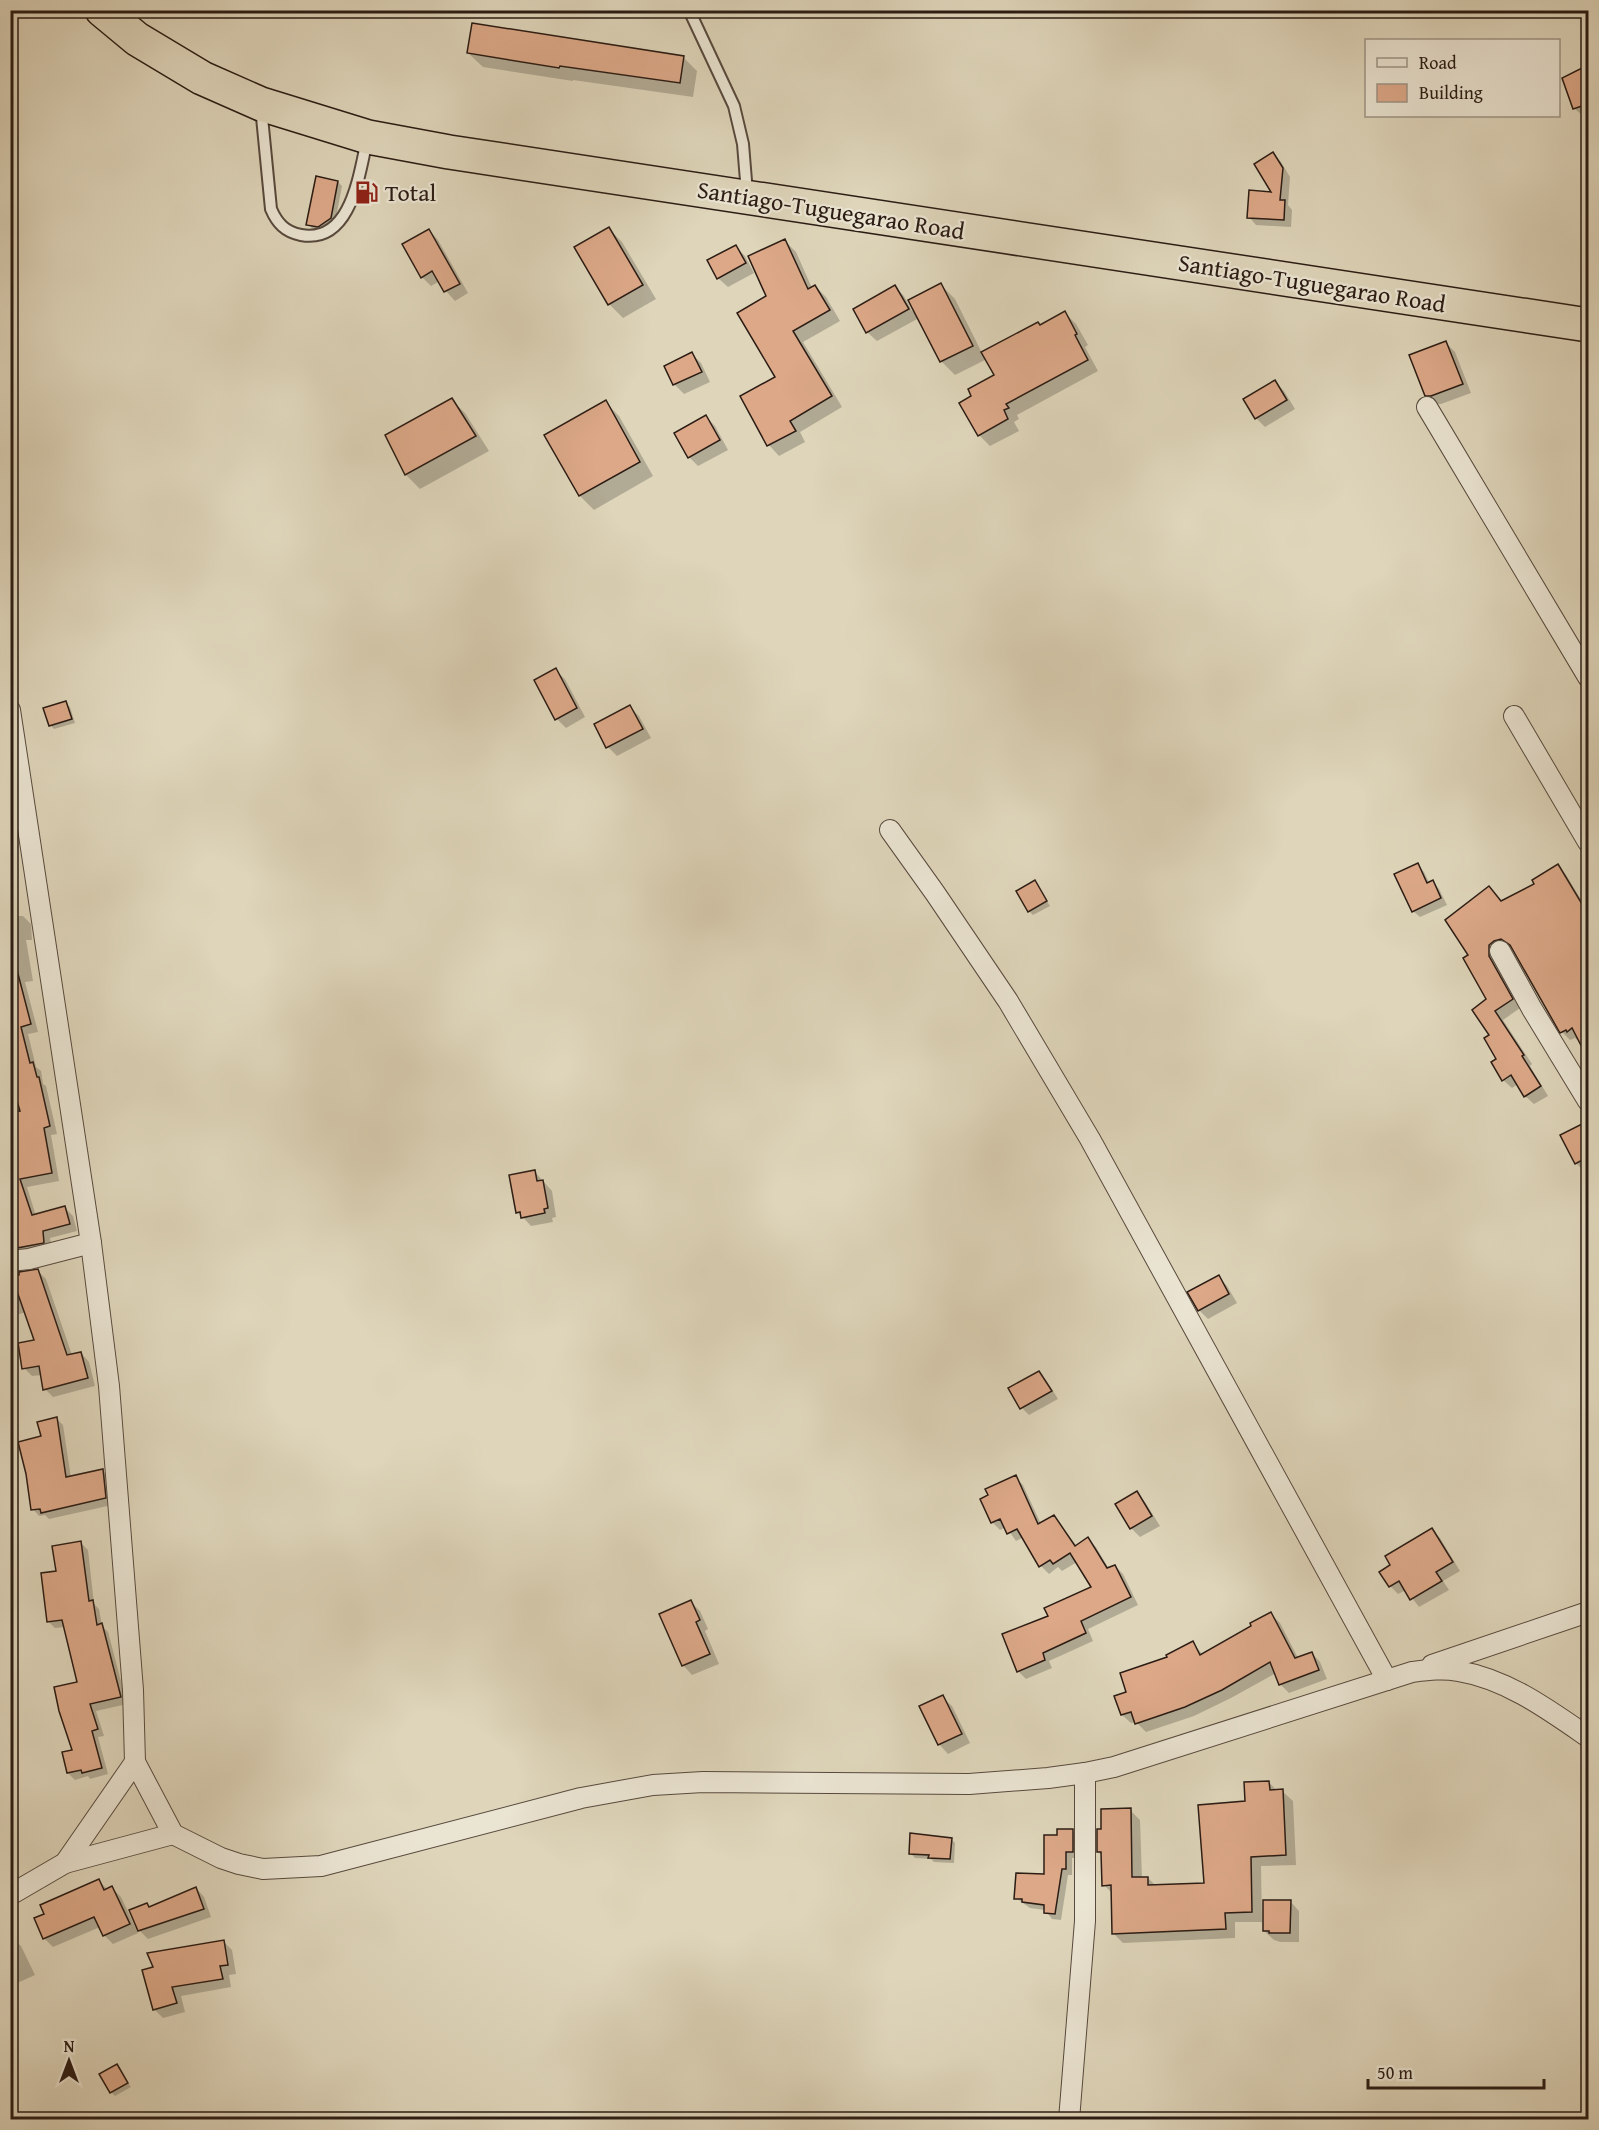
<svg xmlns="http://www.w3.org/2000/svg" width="1599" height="2130" viewBox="0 0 1599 2130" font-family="'Gentium Book Plus',serif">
  <rect width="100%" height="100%" fill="#ded5ba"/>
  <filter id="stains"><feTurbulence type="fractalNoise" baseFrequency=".00333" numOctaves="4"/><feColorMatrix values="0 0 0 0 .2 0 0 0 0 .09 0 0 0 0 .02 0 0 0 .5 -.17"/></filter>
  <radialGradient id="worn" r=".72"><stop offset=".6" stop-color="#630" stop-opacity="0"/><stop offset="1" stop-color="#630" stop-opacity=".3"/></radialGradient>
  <g fill="#0003">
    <path d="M468,53l215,4 14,14 -4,26 -120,-17v1l-90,-14z"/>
    <path d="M1588,66v50l-4,1 -10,-9 -10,-29z"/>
    <path d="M1273,154l8,8 9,15 -2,28 4,5 -1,17 -35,-2 -7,-8 25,-23z"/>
    <path d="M338,182l4,4 -7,37 -12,7 -11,-2 -4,-4z"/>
    <path d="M608,228l14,14 34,57 -33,19 -14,-14z"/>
    <path d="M429,230l9,10 30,53 -13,8 -9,-10 -6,-10 -9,5 -9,-9z"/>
    <path d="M785,241l11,11 16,36 3,-2 11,11 14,24 -37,21 39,65 -42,25 5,10 -26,14 -10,-11 8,-68 -9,-80z"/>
    <path d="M736,247l9,9 9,17 -26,14 -10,-9z"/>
    <path d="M941,285l14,14 27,54 83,-40 11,11 12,21 -3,2 13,24 -81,44 2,4 -5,3 5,9 -29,15 -11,-11 -6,-38 23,-21 -9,-17 -32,16 -14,-14 -22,-43 -42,23 -10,-9 -12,-22 40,-23 9,9 8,15z"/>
    <path d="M1446,343l9,9 16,41 -30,11h-6l-9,-9z"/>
    <path d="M692,354l9,9 9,19 -26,12 -9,-9 -9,-19z"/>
    <path d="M1275,382l9,9 11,18 -30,18 -9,-9z"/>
    <path d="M451,399l14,14 24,38 -69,38 -14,-14 -19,-40z"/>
    <path d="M605,402l14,14 34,60 -59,34 -14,-14z"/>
    <path d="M706,417l9,9 13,24 -30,16 -9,-9z"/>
    <path d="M555,670l10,9 20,38 -19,11 -9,-9z"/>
    <path d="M65,703l5,4 5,16 -21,6 -4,-4z"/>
    <path d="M630,707l9,9 12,22 -34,18 -9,-9z"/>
    <path d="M1418,865l6,7 6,12 3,-2 6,7 8,16 -27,12 -7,-6z"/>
    <path d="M1558,866l8,9 22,36v145l-9,-18 -2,2 -2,-2 -5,2 -8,-8 -47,-82 -4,-3 -8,2 17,59 -17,12 29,44 -2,2 18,30 -14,8 -9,-8 -7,-12 -6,4 -9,-8 -11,-45 -4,-35 -18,-44 32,-53 34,-18z"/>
    <path d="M1035,882l15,24 -17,9 -4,-4z"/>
    <path d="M10,916h13l8,8 1,16h-6l7,41 -8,1 13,50 -10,2 8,33 5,4 2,13 3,2 11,48 -6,1 8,46 -32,6 9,29 29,-8 8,8 4,15 -27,7 2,12 -26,5 -8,-8 -8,2z"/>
    <path d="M1562,1135l26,2v34l-3,2 -9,-10z"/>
    <path d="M534,1171l18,20 4,26 -4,1 1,4 -22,4 -13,-14z"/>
    <path d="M38,1271l8,8 26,76 9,-2 8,9 6,24 -42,11 -8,-8 -3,-14 -10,1 -8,-8 12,-27 -10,-29 -16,5v-38z"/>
    <path d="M1218,1277l9,9 10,17 -29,16 -9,-9z"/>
    <path d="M1039,1373l7,7 12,19 -29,16 -7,-7z"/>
    <path d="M56,1418l7,7 8,53 32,-7 6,6 3,28 -63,14 -4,-4 -6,1 -6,-7 -6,-35 16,-37z"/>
    <path d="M1015,1477l8,8 18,39 13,-7 23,29 11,-7 8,8 13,22 6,-3 8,8 15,31 -50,24 5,12 -44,20 3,7 -26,11 -8,-8 32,-54 43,-30 -16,-25 -15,9 -4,-4 -9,7 -8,-8 -17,-29 -8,4 -10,-14 -6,3 -8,-8z"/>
    <path d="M1136,1493l9,9 15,24 -20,11 -9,-9z"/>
    <path d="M1432,1530l8,8 20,33 -17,10 6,9 -30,17 -13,-17 -8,4 -8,-8 -9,-14 11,-6z"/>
    <path d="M81,1543l7,7 6,54 5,5 3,17 6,6 19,72 -31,7 8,25 -6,1 10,37 -18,5 -2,-3 -13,4 -7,-7 6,-22 5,-68 -14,-56 -10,1 -7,-7 10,-49z"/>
    <path d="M691,1602l9,9 8,18 -3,2 14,33 -27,11 -9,-10z"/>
    <path d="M1271,1614l9,9 18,35 14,-5 8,9 7,17 -38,14 -8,-8 -5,-12 -45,25 -37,18 -48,16 -10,-10 -5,1 -9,-8 -6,-19 12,-3 41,-35 24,-15 10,12z"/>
    <path d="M942,1697l10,9 18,37 -22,11 -9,-10 -18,-37z"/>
    <path d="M1269,1782l8,9h5l11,10 3,64 -35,1 1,56h-27v16l-112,5 -10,-10v-39l-9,-9 -1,-29 -5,-4 4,-21 28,-21 10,10 2,58h6l8,8 50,-2 41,-81z"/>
    <path d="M1072,1831l7,6v21h-7v17h-4l-7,45 -9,-1 -7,-9 -15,-2 -14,-10 29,-22 13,-39z"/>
    <path d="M951,1839l4,4 -1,20 -20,-1 -3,-3 -16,-1 -4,-4z"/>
    <path d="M99,1881l9,9 4,-2 9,9 17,36 -25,11 -9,-9 -4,-8 -47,20 -9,-9z"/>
    <path d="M196,1888l8,9 7,20 -63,22 -9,-9 8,-26 4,4z"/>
    <path d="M1290,1901l9,10v31h-19l-6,-2 -10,-9z"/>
    <path d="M10,1937l11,9 14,29 -22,10 -3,-3z"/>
    <path d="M223,1941l9,9 4,24 -7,1 2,12 -50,9 4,16 -22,6 -9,-9 1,-41z"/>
    <path d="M10,2009l7,9 -7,5z"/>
    <path d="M117,2066l14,21 -16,9 -4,-4z"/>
  </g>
  <g fill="#dca888" stroke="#2b1c14" stroke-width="1.5">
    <path d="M472,23l212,33 -4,27 -120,-17 -1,2 -92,-15z"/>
    <path d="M1588,65v39l-15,5 -11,-31z"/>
    <path d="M1273,152l10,16 -3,32h5l-1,20 -37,-2 2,-28 22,2 -17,-28z"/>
    <path d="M316,176l22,5 -7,37 -13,9 -12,-2z"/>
    <path d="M609,227l34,58 -35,20 -34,-58z"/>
    <path d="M429,229l31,55 -16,8 -12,-21 -11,7 -19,-34z"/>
    <path d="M785,239l23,50 7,-4 15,25 -37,21 39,65 -42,25 6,10 -29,15 -27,-50 35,-19 -38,-64 29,-17 -18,-40z"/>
    <path d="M736,245l10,18 -29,16 -10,-19z"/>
    <path d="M941,283l32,63 -33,16 -32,-62z"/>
    <path d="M895,285l14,24 -43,24 -13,-24z"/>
    <path d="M1065,311l12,23 -2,1 13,25 -82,44 3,4 -5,2 4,9 -30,17 -19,-33 12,-7 -3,-7 26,-14 -13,-23 57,-30 2,3z"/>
    <path d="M1446,341l17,43 -32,12h-6l-16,-41z"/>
    <path d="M692,352l10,20 -29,13 -9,-19z"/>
    <path d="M1275,380l12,20 -32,19 -12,-20z"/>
    <path d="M452,398l24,38 -71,39 -20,-40z"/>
    <path d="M606,400l34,62 -61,34 -35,-61z"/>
    <path d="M706,415l14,25 -32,18 -14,-25z"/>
    <path d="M556,668l21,40 -22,12 -21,-40z"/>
    <path d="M66,701l6,18 -23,7 -6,-18z"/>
    <path d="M630,705l13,24 -37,19 -12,-24z"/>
    <path d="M1418,863l9,20 6,-3 8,18 -29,14 -18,-38z"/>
    <path d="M1558,864l30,50v145l-16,-31 -5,4 -1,-2 -6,3 -50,-88 -9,-6 -7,2 -5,4v11l24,43 -18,12 29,44 -2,1 19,30 -17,11 -13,-22 -9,6 -11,-19 5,-3 -12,-21 5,-3 -17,-25 14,-11 -23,-41 5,-3 -23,-35 44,-34 12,15 33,-17 -2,-4z"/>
    <path d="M1035,880l12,21 -19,11 -12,-21z"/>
    <path d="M17,970l14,54 -10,3 9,36 3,-1 4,15h2l11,49 -6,2 8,45 -32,6 12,36 33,-9 5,18 -27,7 1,12 -27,5 -1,-9 -6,1v-128l10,-1 -10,-34v-106z"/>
    <path d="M1588,1121v36l-13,7 -15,-29z"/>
    <path d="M535,1170l2,11 6,-1 5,28 -4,1 1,4 -24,5 -1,-6 -4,1 -7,-38z"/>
    <path d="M38,1269l29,86 14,-3 7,26 -45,12 -4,-24 -17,3 -4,-26 16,-3 -22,-63 7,-2v-3z"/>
    <path d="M1219,1275l10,19 -31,17 -11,-19z"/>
    <path d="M1039,1371l13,20 -32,18 -12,-21z"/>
    <path d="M57,1417l9,60 37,-8 3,29 -65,15 -1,-4 -9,1 -5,-36 -8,-32 23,-6 -4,-14z"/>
    <path d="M1016,1475l22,49 16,-9 21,31 13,-9 19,31 8,-3 16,32 -50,24 5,12 -43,20 2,7 -28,12 -15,-38 46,-18 -4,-8 47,-21 -21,-34 -17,11 -3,-4 -11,7 -22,-38 -10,5 -7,-15 -9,4 -11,-24 8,-4 -3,-6z"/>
    <path d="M1137,1491l15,25 -22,13 -15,-25z"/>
    <path d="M1432,1528l21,34 -17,10 6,9 -32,19 -11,-19 -10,6 -10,-15 11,-7 -5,-9z"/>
    <path d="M81,1541l8,60 4,-1 4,25 5,-2 19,74 -31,7 8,25 -6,2 10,37 -20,5 -1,-3 -14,3 -5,-21 10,-2 -13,-39 -5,-24 23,-5 -15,-62 -15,2 -6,-49 15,-2 -4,-25z"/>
    <path d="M691,1600l9,20 -4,2 14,32 -28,12 -23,-52z"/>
    <path d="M1271,1612l24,46 17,-6 7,18 -40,15 -9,-23 -48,28 -37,17 -50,17 -4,-12 -10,3 -7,-19 12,-4 -6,-19 47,-16 -1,-2 27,-14 7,14 51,-29 -1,-3z"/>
    <path d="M943,1695l19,39 -24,11 -19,-39z"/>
    <path d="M1269,1781l1,9 13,-1 3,66 -35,2 1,55 -27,1 1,16 -114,5 -1,-49 -9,1 -1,-34h-4v-23h4v-20l30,-1 1,69h16v8l56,-2 -6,-78 47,-4 -1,-19z"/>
    <path d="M1057,1829h16v23h-7v17h-4l-7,45 -11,-1v-8l-22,-3v-3h-8l2,-26 28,1v-39h13z"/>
    <path d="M910,1833l42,5 -2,21 -22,-1 1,-3 -20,-1z"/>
    <path d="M99,1879l5,11 8,-4 18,38 -27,12 -9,-19 -51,22 -9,-21 10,-4 -4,-9z"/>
    <path d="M196,1887l8,22 -66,22 -9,-21 18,-7 2,4z"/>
    <path d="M1263,1900h28l-1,33h-21v-2h-6z"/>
    <path d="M224,1940l4,25 -8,1 3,13 -51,8 5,16 -24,7 -11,-40 11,-3 -6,-14z"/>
    <path d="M117,2064l11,19 -18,10 -11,-19z"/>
  </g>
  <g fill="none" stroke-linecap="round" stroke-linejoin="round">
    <defs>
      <g id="lane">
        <path d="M689,10l45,96 9,38 4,49"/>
        <path d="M261,107l10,102c6,14 14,23 30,26 50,9 58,-60 66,-95"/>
      </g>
      <g id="street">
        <path d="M1427,407l161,270"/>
        <path d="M10,710l81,533 18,143 24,304 2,72 38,72 48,24 18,6 24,5 58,-3 260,-68 72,-13 50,-3 266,2 79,-6 37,-5 29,-6 298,-95c16,-2 31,-4 46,-1 49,8 91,39 130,66"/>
        <path d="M1514,716l74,126"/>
        <path d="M890,830l45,63 73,108 82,138 297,541"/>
        <path d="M1500,951l32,58 56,92"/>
        <path d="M10,1261l19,-2 62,-16"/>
        <path d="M1432,1665l156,-53"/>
        <path d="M65,1863l108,-29"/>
        <path d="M10,1895l55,-32 70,-101"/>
        <path d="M1069,2120l16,-199v-148"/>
      </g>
      <path id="highway" d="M102,10l35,29 65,39 59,26 107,33 81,15 1139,173"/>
    </defs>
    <use href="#lane" stroke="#584a3e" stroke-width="14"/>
    <use href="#street" stroke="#584a3e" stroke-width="22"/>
    <use href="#highway" stroke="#2b1c14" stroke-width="36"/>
    <use href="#lane" stroke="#eae4d2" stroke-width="10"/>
    <use href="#street" stroke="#eae4d2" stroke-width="20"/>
    <use href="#highway" stroke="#ded5ba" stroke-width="33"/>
  </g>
  <defs>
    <symbol id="fuel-bare" viewBox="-9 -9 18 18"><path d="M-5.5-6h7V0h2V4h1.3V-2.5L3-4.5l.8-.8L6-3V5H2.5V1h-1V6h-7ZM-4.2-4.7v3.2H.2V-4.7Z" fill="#8f2418" stroke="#eae4d2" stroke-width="2.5" paint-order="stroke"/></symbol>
  </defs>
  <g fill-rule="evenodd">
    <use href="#fuel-bare" x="350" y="176" width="33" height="33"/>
  </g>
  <g text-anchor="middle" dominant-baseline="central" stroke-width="4.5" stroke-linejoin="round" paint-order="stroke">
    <g font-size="24" fill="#2b1c14" stroke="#eae4d2" text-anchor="start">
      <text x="385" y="192">Total</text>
    </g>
    <g font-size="24" fill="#2b1c14" stroke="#eae4d2">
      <text transform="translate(831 210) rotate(9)">Santiago-Tuguegarao Road</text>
      <text transform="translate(1312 283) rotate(9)">Santiago-Tuguegarao Road</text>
    </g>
  </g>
  <rect width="1599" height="2130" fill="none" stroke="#ded5ba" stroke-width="36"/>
  <rect x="12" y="12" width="1575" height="2106" fill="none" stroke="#2b1c14" stroke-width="3"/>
  <rect x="18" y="18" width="1563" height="2094" fill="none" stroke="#2b1c14" stroke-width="1.5"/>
  <rect x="1365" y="39" width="195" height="78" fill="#eae4d2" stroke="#9e9486" stroke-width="1.5"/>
  <rect x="1377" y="58" width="30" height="9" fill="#eae4d2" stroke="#9e9486" stroke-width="1.5"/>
  <text x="1419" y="69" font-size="18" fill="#2b1c14">Road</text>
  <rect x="1377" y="84" width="30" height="18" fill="#dca888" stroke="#9e9486" stroke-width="1.5"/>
  <text x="1419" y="99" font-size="18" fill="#2b1c14">Building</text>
  <g transform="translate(69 2061)" stroke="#eae4d2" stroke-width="4.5" paint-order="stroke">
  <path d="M0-4.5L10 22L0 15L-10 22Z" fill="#2b1c14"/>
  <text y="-9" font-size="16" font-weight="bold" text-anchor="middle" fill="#2b1c14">N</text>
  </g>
  <path d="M1368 2079v9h176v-9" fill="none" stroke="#2b1c14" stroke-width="3"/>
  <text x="1377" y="2079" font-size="18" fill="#2b1c14" stroke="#eae4d2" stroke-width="4.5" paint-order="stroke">50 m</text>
  <rect width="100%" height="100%" filter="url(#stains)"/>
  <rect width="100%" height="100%" fill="url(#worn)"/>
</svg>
